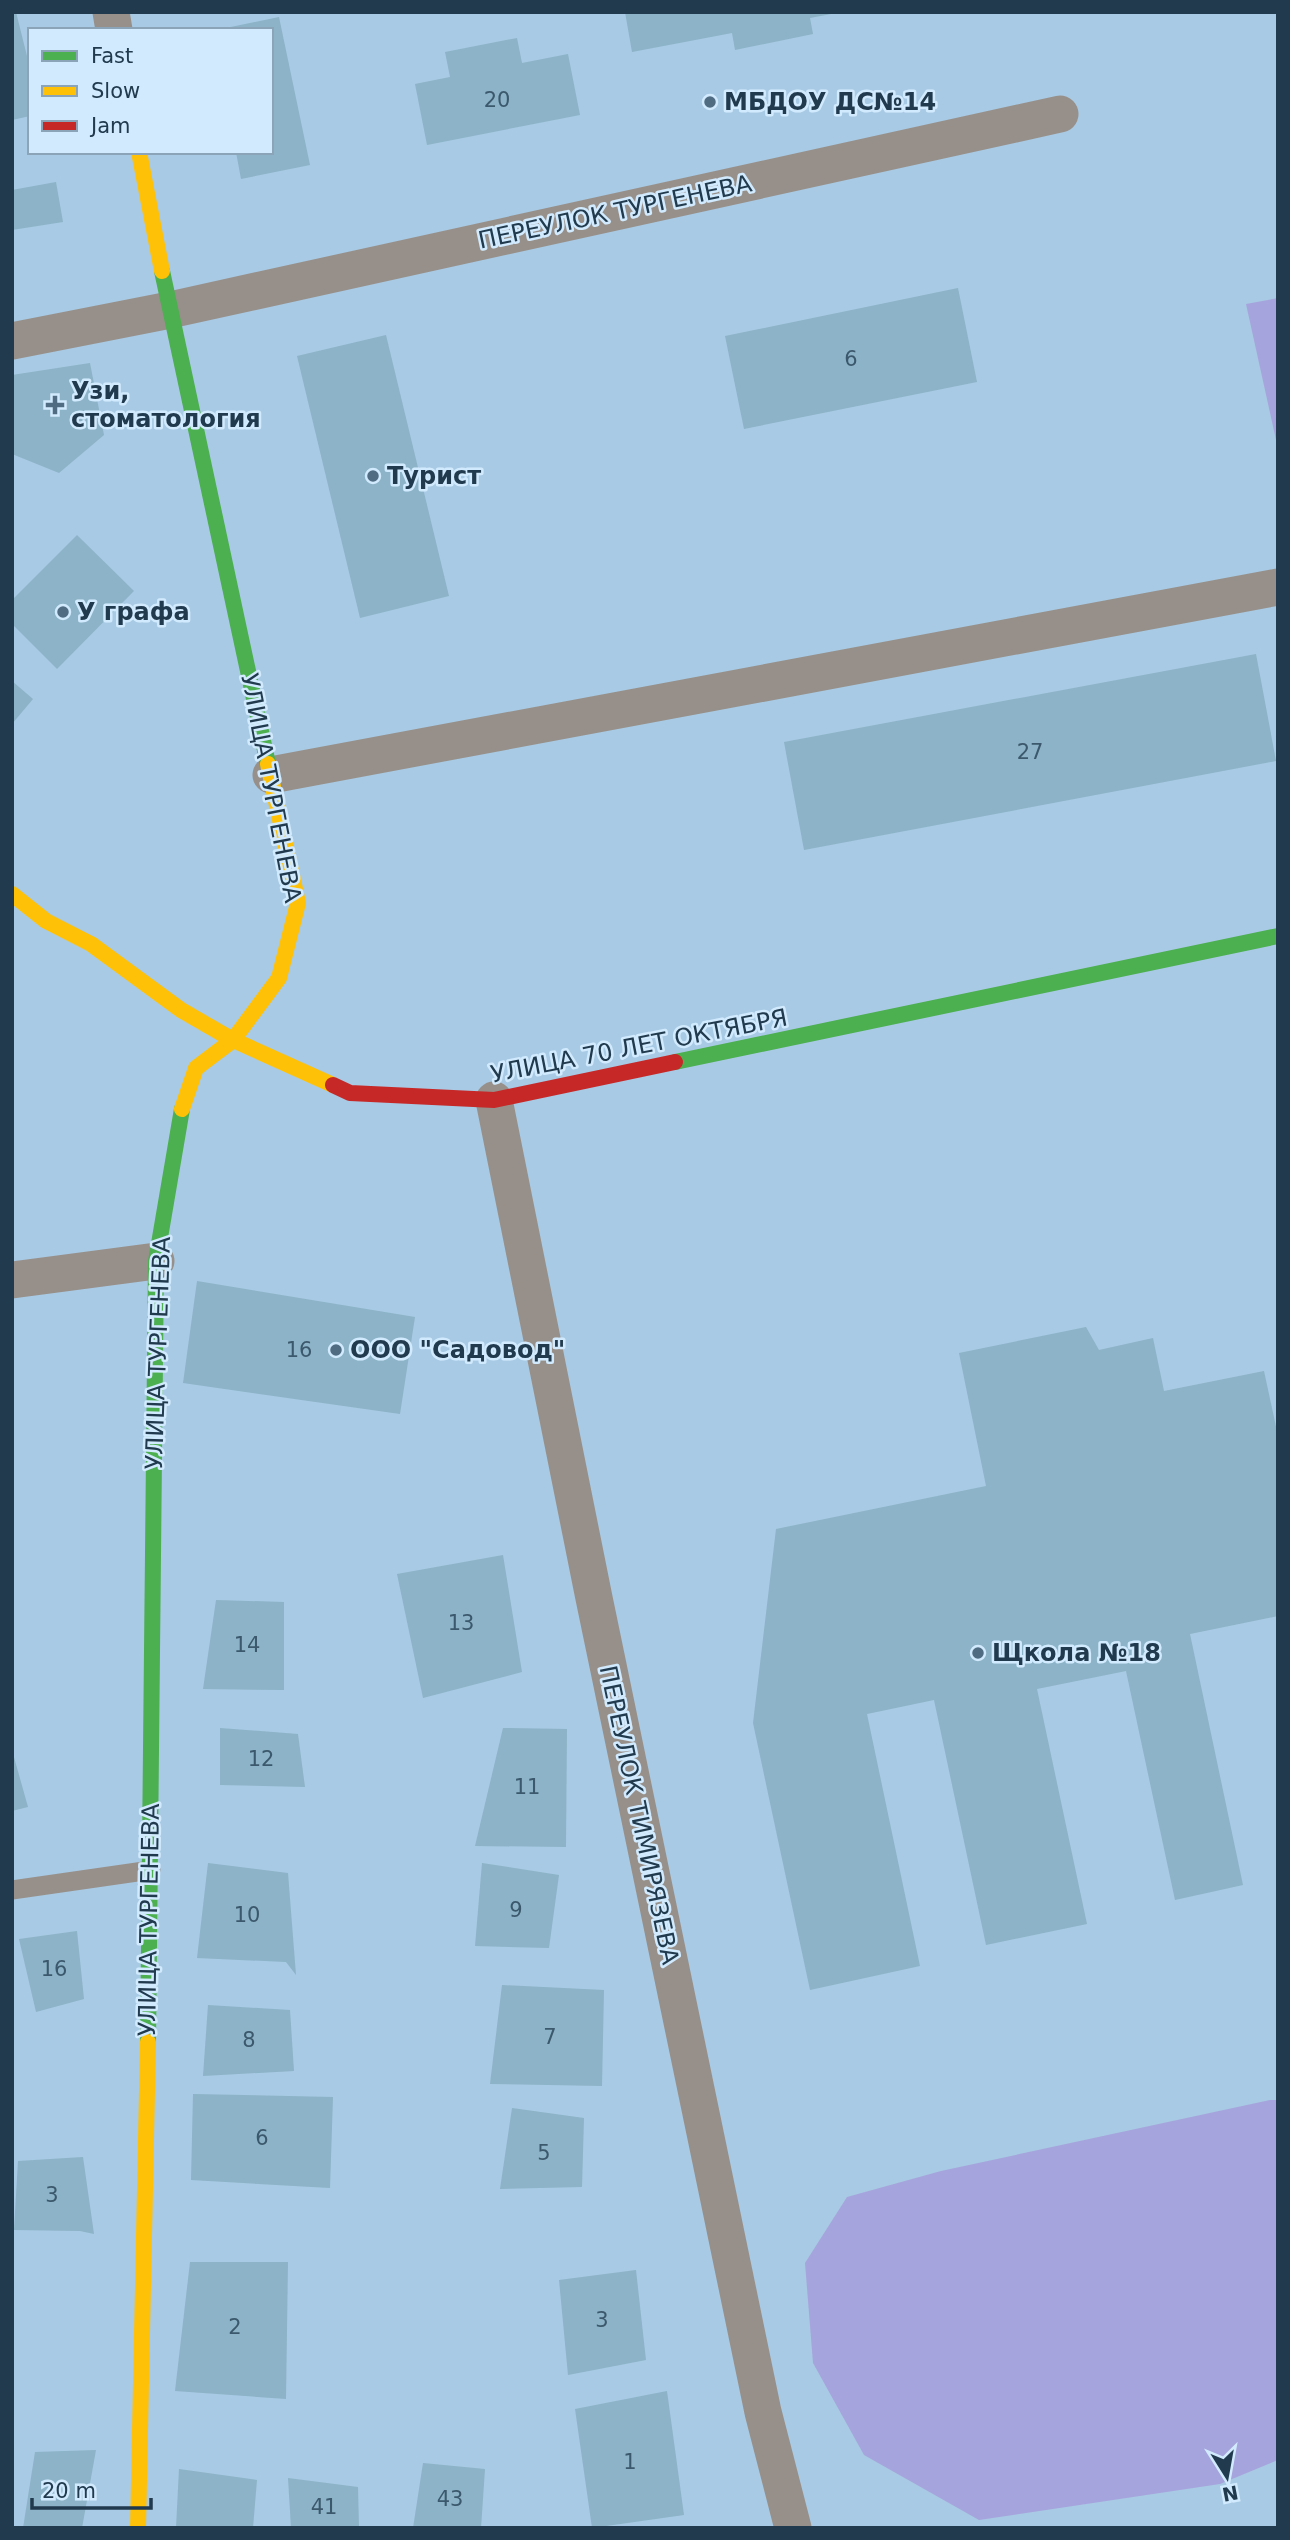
<svg xmlns="http://www.w3.org/2000/svg" width="1290" height="2540" viewBox="0 0 1290 2540" font-family="'DejaVu Sans',sans-serif">
  <rect width="100%" height="100%" fill="#a8cae4"/>
  <g fill="#a6a4dc">
    <path d="M1278,298v151l-32,-145z"/>
    <path d="M1270,2100h8v360l-58,24 -241,36 -115,-65 -51,-92 -8,-100 42,-66 94,-26z"/>
  </g>
  <g fill="#8cb3c7">
    <path d="M12,12h4l14,56v48l-18,4z"/>
    <path d="M625,12h206v2l-21,4 3,16 -78,16 -3,-17 -100,19z"/>
    <path d="M279,17l31,148 -69,14 -5,-27h35v-122l-50,-1z"/>
    <path d="M517,38l5,25 46,-9 12,61 -153,30 -12,-61 35,-7 -5,-25z"/>
    <path d="M56,182l7,40 -51,8v-40z"/>
    <path d="M958,288l19,94 -233,47 -19,-93z"/>
    <path d="M386,335l63,261 -89,22 -63,-262z"/>
    <path d="M90,363l14,72 -45,38 -47,-19v-79z"/>
    <path d="M77,535l57,56 -77,78 -45,-45v-24z"/>
    <path d="M1256,654l20,107 -472,89 -20,-108z"/>
    <path d="M12,681l21,18 -21,25z"/>
    <path d="M197,1281l218,36 -15,97 -217,-31z"/>
    <path d="M1086,1327l13,23 54,-12 11,53 100,-20 14,65v180l-88,18 53,251 -68,15 -49,-229 -89,18 50,235 -101,21 -52,-245 -67,14 53,252 -110,24 -57,-267 23,-194 210,-43 -27,-133z"/>
    <path d="M503,1555l19,117 -99,26 -26,-124z"/>
    <path d="M216,1600l68,2v88l-81,-1z"/>
    <path d="M220,1728l78,6 7,53 -85,-2z"/>
    <path d="M503,1728l64,1 -1,118 -91,-1z"/>
    <path d="M12,1750l16,57 -16,4z"/>
    <path d="M208,1863l80,10 8,102 -10,-13 -89,-4z"/>
    <path d="M482,1863l77,12 -10,73 -74,-2z"/>
    <path d="M77,1931l7,68 -48,13 -17,-73z"/>
    <path d="M502,1985l102,5 -2,96 -112,-2z"/>
    <path d="M208,2005l82,5 4,61 -91,5z"/>
    <path d="M193,2094l140,3 -3,91 -139,-8z"/>
    <path d="M512,2108l72,10 -2,69 -82,2z"/>
    <path d="M83,2157l11,77 -14,-3 -66,-1 4,-69z"/>
    <path d="M190,2262h98l-2,137 -111,-8z"/>
    <path d="M636,2270l10,90 -78,15 -9,-95z"/>
    <path d="M667,2391l17,124 -92,13 -17,-119z"/>
    <path d="M96,2450l-14,78h-59l12,-76z"/>
    <path d="M423,2463l62,6 -4,59h-68z"/>
    <path d="M179,2469l78,11 -4,48h-77z"/>
    <path d="M288,2478l70,9 1,41h-68z"/>
  </g>
  <g fill="none" stroke-linecap="round" stroke-linejoin="round">
    <path stroke="#97908a" stroke-width="19" d="M12,1890l139,-20"/>
    <g stroke="#97908a" stroke-width="37">
      <path d="M111,12l3,18"/>
      <path d="M12,341l158,-31 890,-196"/>
      <path d="M271,775l1007,-188"/>
      <path d="M494,1100l100,498 169,814 30,116"/>
      <path d="M12,1280l144,-19"/>
    </g>
    <g stroke="#4caf50" stroke-width="16">
      <path d="M162,271l106,493"/>
      <path d="M675,1062l603,-126"/>
      <path d="M148,2042l8,-781 26,-152"/>
    </g>
    <g stroke="#ffc107" stroke-width="16">
      <path d="M139,152l23,119"/>
      <path d="M12,894l34,27 45,23 90,66 52,30 100,45"/>
      <path d="M182,1109l14,-41 37,-28 46,-62 19,-75 -30,-139"/>
      <path d="M138,2528l10,-486"/>
    </g>
    <path stroke="#c62828" stroke-width="16" d="M333,1085l17,8 144,7 181,-38"/>
  </g>
  <g fill="#506c82" stroke="#d2eafd" stroke-width="2.5">
    <circle cx="710" cy="102" r="7"/>
    <path d="M51.5 394.5h7v7h7v7h-7v7h-7v-7h-7v-7h7z"/>
    <circle cx="373" cy="476" r="7"/>
    <circle cx="63" cy="612" r="7"/>
    <circle cx="336" cy="1350" r="7"/>
    <circle cx="978" cy="1653" r="7"/>
  </g>
  <g text-anchor="middle" dominant-baseline="central" stroke-width="5" stroke-linejoin="round" paint-order="stroke">
    <g font-size="21" fill="#3c586c">
      <text x="497" y="100">20</text>
      <text x="851" y="359">6</text>
      <text x="1030" y="752">27</text>
      <text x="299" y="1350">16</text>
      <text x="461" y="1623">13</text>
      <text x="247" y="1645">14</text>
      <text x="261" y="1759">12</text>
      <text x="527" y="1787">11</text>
      <text x="516" y="1910">9</text>
      <text x="247" y="1915">10</text>
      <text x="54" y="1969">16</text>
      <text x="550" y="2037">7</text>
      <text x="249" y="2040">8</text>
      <text x="262" y="2138">6</text>
      <text x="544" y="2153">5</text>
      <text x="52" y="2195">3</text>
      <text x="602" y="2320">3</text>
      <text x="235" y="2327">2</text>
      <text x="630" y="2462">1</text>
      <text x="450" y="2499">43</text>
      <text x="324" y="2507">41</text>
    </g>
    <g font-size="24" font-weight="bold" fill="#213a4d" stroke="#d2eafd" text-anchor="start">
      <text x="724" y="102">МБДОУ ДС№14</text>
      <text x="71" y="391">Узи,<tspan x="71" dy="28">стоматология</tspan></text>
      <text x="387" y="476">Турист</text>
      <text x="77" y="612">У графа</text>
      <text x="350" y="1350">ООО "Садовод"</text>
      <text x="992" y="1653">Щкола №18</text>
    </g>
    <g font-size="24" fill="#213a4d" stroke="#d2eafd">
      <text transform="translate(615 212) rotate(-12)">ПЕРЕУЛОК ТУРГЕНЕВА</text>
      <text transform="translate(271 788) rotate(79)">УЛИЦА ТУРГЕНЕВА</text>
      <text transform="translate(639 1046) rotate(-11)">УЛИЦА 70 ЛЕТ ОКТЯБРЯ</text>
      <text transform="translate(158 1353) rotate(-88)">УЛИЦА ТУРГЕНЕВА</text>
      <text transform="translate(639 1815) rotate(78)">ПЕРЕУЛОК ТИМИРЯЗЕВА</text>
      <text transform="translate(149 1920) rotate(-89)">УЛИЦА ТУРГЕНЕВА</text>
    </g>
  </g>
  <rect width="1290" height="2540" fill="none" stroke="#213a4d" stroke-width="28"/>
  <rect x="28" y="28" width="245" height="126" fill="#d2eafd" stroke="#8ba4b7" stroke-width="2"/>
  <rect x="42" y="51" width="35" height="10" fill="#4caf50" stroke="#8ba4b7" stroke-width="2"/>
  <text x="91" y="63" font-size="21" fill="#213a4d">Fast</text>
  <rect x="42" y="86" width="35" height="10" fill="#ffc107" stroke="#8ba4b7" stroke-width="2"/>
  <text x="91" y="98" font-size="21" fill="#213a4d">Slow</text>
  <rect x="42" y="121" width="35" height="10" fill="#c62828" stroke="#8ba4b7" stroke-width="2"/>
  <text x="91" y="133" font-size="21" fill="#213a4d">Jam</text>
  <g transform="translate(1227 2477) rotate(169)" stroke="#d2eafd" stroke-width="5" paint-order="stroke">
  <path d="M0-5L12 26L0 18L-12 26Z" fill="#213a4d"/>
  <text y="-10" font-size="19" font-weight="bold" text-anchor="middle" fill="#213a4d">N</text>
  </g>
  <path d="M32 2498v10h119v-10" fill="none" stroke="#213a4d" stroke-width="3.5"/>
  <text x="42" y="2498" font-size="21" fill="#213a4d" stroke="#d2eafd" stroke-width="5" paint-order="stroke">20 m</text>
</svg>
